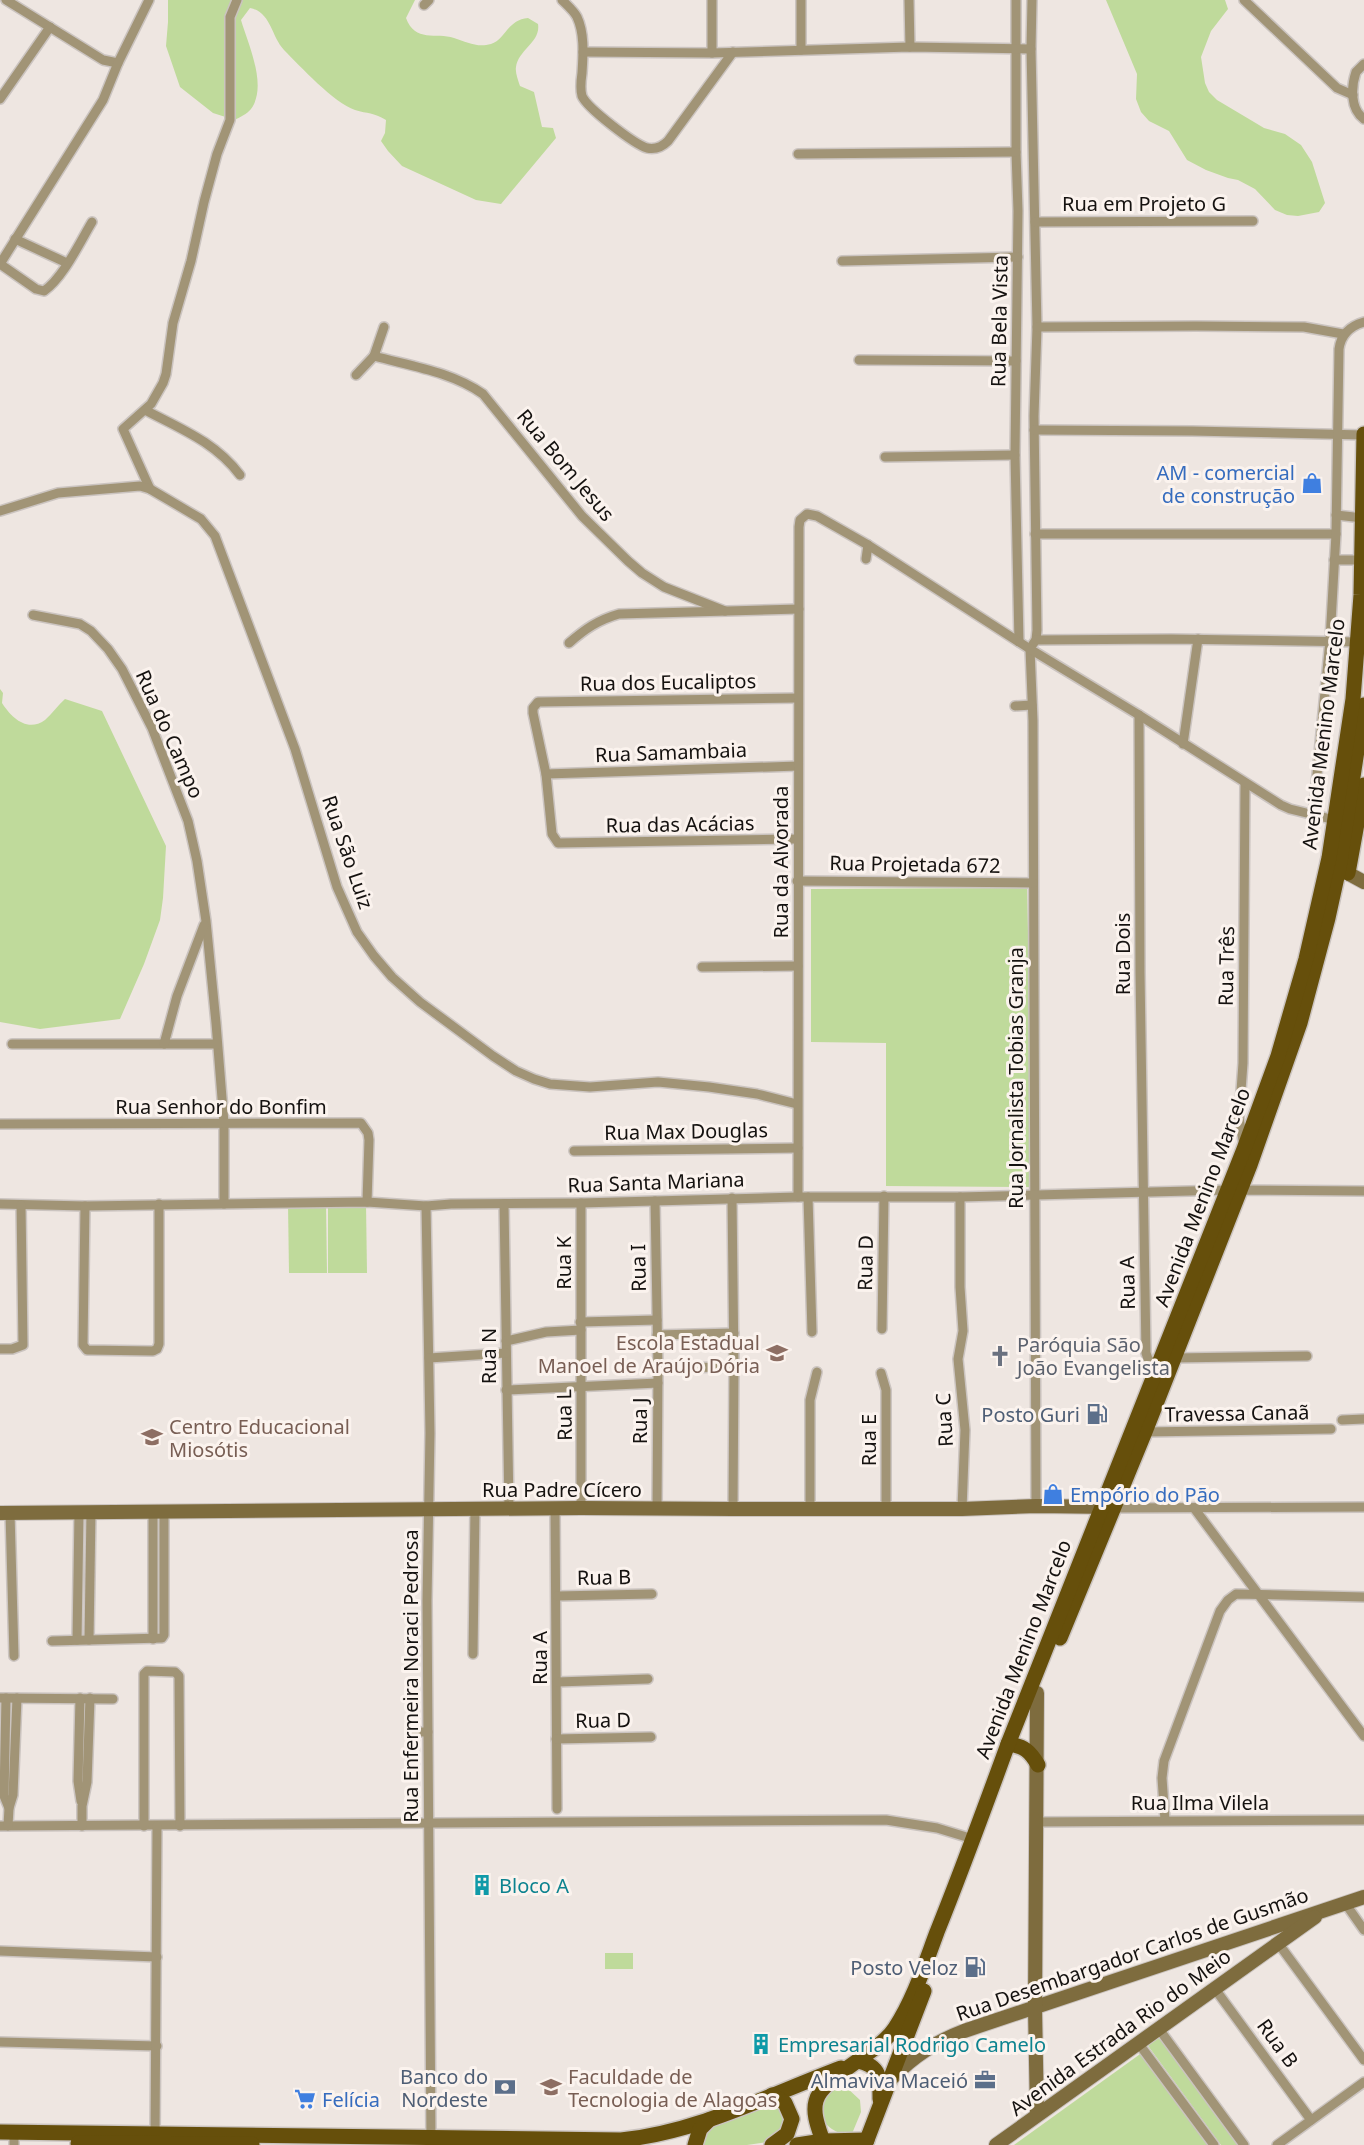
<svg xmlns="http://www.w3.org/2000/svg" width="1364" height="2145" viewBox="0 0 1364 2145" font-family="'Noto Sans',sans-serif">
  <rect width="100%" height="100%" fill="#eee6e1"/>
  <g fill="#bfda9b">
    <path d="M168,0h247l-9,18c9,25 30,14 48,20 13,4 23,10 37,6 14,-4 16,-24 37,-26l10,6c3,18 -20,26 -22,43 -1,5 2,13 4,19l14,6 8,35 11,1 3,10 -55,66 -25,-4 -74,-34 -14,-15 -7,-10 4,-8 1,-13c-13,-8 -18,-6 -31,-10 -21,-7 -55,-44 -71,-60 -13,-14 -13,-38 -34,-42l-9,12c7,24 27,66 10,89 -4,5 -11,8 -16,11l-22,-7 -33,-26 -14,-41 2,-24z"/>
    <path d="M1106,0h119l3,9 -17,22 -10,26 4,26 4,9 8,8 37,22 10,6 21,6 16,11 11,17 13,41 -6,9 -21,4 -11,-1 -12,-5 -20,-21 -17,-9 -10,-2 -22,-8 -19,-10 -18,-29 -20,-10 -8,-9 -5,-13 1,-25z"/>
    <path d="M0,689l3,4 -1,10c9,14 25,30 43,17 7,-6 13,-15 20,-21l37,12 64,135 -3,52 -3,22 -16,44 -24,55 -80,10 -40,-7z"/>
    <path d="M1027,888l7,299 -148,-1v-143l-75,-1v-153z"/>
    <path d="M288,1204h38l1,69h-38z"/>
    <path d="M328,1204h38l1,69h-39z"/>
    <rect x="605" y="1953" width="28" height="16"/>
    <path d="M1158,2034l80,111h-17l-75,-102z"/>
    <path d="M1143,2052l67,93h-196z"/>
    <path d="M837,2085l9,2 14,13 1,12 -10,24c-17,-2 -38,-16 -28,-37 2,-5 10,-10 14,-14z"/>
    <path d="M774,2104l12,4 2,15 -21,19 -20,3h-48l6,-15z"/>
  </g>
  <g fill="none" stroke-linecap="round" stroke-linejoin="round">
    <defs>
      <g id="street">
        <path d="M6,0l97,60 15,3"/>
        <path d="M562,0c5,5 12,11 15,17 8,17 6,39 5,56 -1,7 -2,16 0,23 5,12 52,48 65,52 9,2 15,-1 21,-7l65,-89"/>
        <path d="M712,0v53"/>
        <path d="M909,0l1,47"/>
        <path d="M1016,0v152l2,59 -3,244 4,187"/>
        <path d="M1032,0l-1,49 6,278 -3,89 3,214 -1,10"/>
        <path d="M1244,0l93,88 16,7"/>
        <path d="M424,5l5,-5"/>
        <path d="M801,50v-50"/>
        <path d="M583,52l129,1 198,-6 121,2"/>
        <path d="M1364,64l-8,8c-5,15 -6,37 8,47"/>
        <path d="M0,99l50,-72"/>
        <path d="M798,154l218,-2"/>
        <path d="M1035,222l218,-1"/>
        <path d="M15,239l52,24"/>
        <path d="M842,261l176,-4"/>
        <path d="M0,264l103,-164 15,-37 31,-63"/>
        <path d="M0,264l36,25 8,2c19,-13 36,-49 48,-69"/>
        <path d="M1037,327l159,-1 108,1 39,7"/>
        <path d="M374,356l10,-29"/>
        <path d="M859,360l157,1"/>
        <path d="M356,375l18,-19c37,10 78,16 109,38l99,122 46,45 14,12 22,14 61,24"/>
        <path d="M145,410c36,19 70,32 95,65"/>
        <path d="M1034,430l158,1 172,4"/>
        <path d="M885,457l130,-2"/>
        <path d="M150,489l-27,-60 28,-25 12,-21 3,-9 7,-51 18,-62 13,-59 13,-48 13,-34v-103l7,-17"/>
        <path d="M0,511l58,-18 82,-7 10,3 51,30 14,17 80,213 42,138 20,45 17,24 18,21 28,25 73,54 23,15 18,8 16,5 40,3 68,-5 51,5 48,7 40,10"/>
        <path d="M1336,515l27,3"/>
        <path d="M1035,534h301"/>
        <path d="M866,559l2,-14"/>
        <path d="M1334,560h28"/>
        <path d="M33,615l47,9 11,7 17,18 14,20 30,59 36,93 9,40 9,60 10,102 8,100v81"/>
        <path d="M569,643c16,-14 29,-23 50,-29l180,-5"/>
        <path d="M1033,644l3,-4 135,-1 187,3"/>
        <path d="M1030,649l3,72 3,785"/>
        <path d="M1015,706l17,-1"/>
        <path d="M1139,715l1,258 6,380 2,6 10,9"/>
        <path d="M1183,744l15,-105"/>
        <path d="M546,774l252,-8"/>
        <path d="M1313,816l17,-176 6,-106 3,-185c2,-15 11,-23 25,-27"/>
        <path d="M798,839l-240,4 -6,-9 -6,-60 -13,-61v-5l5,-6 260,-4"/>
        <path d="M797,881l236,2"/>
        <path d="M702,967l96,-1"/>
        <path d="M12,1044h205"/>
        <path d="M164,1044l13,-48 27,-71"/>
        <path d="M0,1124l361,-1 7,10 1,7 -2,62"/>
        <path d="M1244,1146l-5,-28 4,-55 2,-280"/>
        <path d="M574,1151l224,-3"/>
        <path d="M798,1197l1,-670 1,-7 7,-6 10,2 51,29 162,104 109,66 142,90 9,4 45,11"/>
        <path d="M808,1197l4,135"/>
        <path d="M960,1197v90l3,44 -5,28 7,71 -3,79"/>
        <path d="M732,1198l2,169 -1,142"/>
        <path d="M655,1201l3,167 -1,140"/>
        <path d="M0,1204l85,2 282,-4 59,4 25,-2 130,-1 217,-6h162l268,-7 136,1"/>
        <path d="M504,1204l5,304"/>
        <path d="M85,1206l-2,139 4,5 66,1 4,-2 2,-5v-140"/>
        <path d="M426,1206l4,227 -3,168 4,539"/>
        <path d="M580,1322l77,-2"/>
        <path d="M882,1329l2,-133"/>
        <path d="M657,1335l77,-2"/>
        <path d="M506,1341l40,-9 35,-2"/>
        <path d="M0,1349h12l11,-4 -2,-140"/>
        <path d="M429,1358l77,-5"/>
        <path d="M1174,1358l133,-2"/>
        <path d="M658,1368l76,-1"/>
        <path d="M881,1373l5,17v118"/>
        <path d="M506,1390l152,-7"/>
        <path d="M1342,1420l22,-1"/>
        <path d="M1145,1432l186,-3"/>
        <path d="M555,1508l2,301"/>
        <path d="M581,1508v-305"/>
        <path d="M810,1508v-108l7,-28"/>
        <path d="M1114,1508l250,-1"/>
        <path d="M1194,1508l170,228"/>
        <path d="M153,1512v127"/>
        <path d="M10,1513l4,143"/>
        <path d="M557,1596l95,-2"/>
        <path d="M77,1640l2,-127"/>
        <path d="M89,1640l2,-128"/>
        <path d="M52,1641l110,-3 2,-3v-124"/>
        <path d="M473,1654l2,-145"/>
        <path d="M557,1682l91,-3"/>
        <path d="M0,1698l113,1"/>
        <path d="M6,1698l-2,98 5,12"/>
        <path d="M80,1698l-2,83 3,20"/>
        <path d="M414,1732h14"/>
        <path d="M556,1739l95,-2"/>
        <path d="M1165,1820l-3,-42 2,-17 56,-150 8,-11 8,-6 128,3"/>
        <path d="M1036,1822l328,-2"/>
        <path d="M0,1826l886,-6 51,8 36,11"/>
        <path d="M8,1826l1,-18 4,-13 4,-97"/>
        <path d="M82,1826v-20l5,-24 3,-84"/>
        <path d="M144,1826v-152l3,-3 28,1 4,4 1,150"/>
        <path d="M1345,1903l19,27"/>
        <path d="M1278,1943l86,117"/>
        <path d="M0,1951l157,6"/>
        <path d="M1215,1989l96,131"/>
        <path d="M1159,2029l85,116"/>
        <path d="M0,2042l157,4"/>
        <path d="M1139,2044l75,101"/>
        <path d="M14,2132v13"/>
        <path d="M155,2139l2,-313"/>
        <path d="M1277,2145l87,-63"/>
      </g>
      <g id="secondary">
        <path d="M1340,869l24,13"/>
        <path d="M0,1513l581,-5 152,1h229l74,-3 76,1"/>
        <path d="M892,2078c22,-22 43,-36 72,-47l400,-134"/>
        <path d="M1037,2115l-2,-107 2,-315"/>
        <path d="M996,2145l319,-228"/>
      </g>
      <g id="primary">
        <path d="M1348,873l16,-88"/>
        <path d="M1060,1638l85,-206 105,-267 50,-142 28,-105 11,-50 25,-163"/>
        <path d="M1008,1744c16,2 22,7 30,21"/>
        <path d="M858,2061c23,5 22,18 22,38"/>
        <path d="M0,2132l621,8c77,-8 148,-45 220,-72"/>
        <path d="M78,2143l174,1"/>
        <path d="M695,2145l5,-16 9,-9"/>
        <path d="M772,2145l15,-11 5,-15 -7,-16 -13,-8"/>
        <path d="M797,2145l26,-4 44,-1"/>
        <path d="M824,2145c-4,-14 -12,-30 -8,-44 5,-23 63,-48 79,-73 19,-29 30,-64 42,-96 25,-62 48,-125 71,-188l236,-595 34,-93 28,-97 23,-101 24,-159 8,-104 3,-161"/>
        <path d="M865,2145l59,-154"/>
      </g>
    </defs>
    <use href="#street" stroke="#cbc4c0" stroke-width="12"/>
    <use href="#secondary" stroke="#cbc4c0" stroke-width="16"/>
    <use href="#primary" stroke="#cbc4c0" stroke-width="18"/>
    <use href="#street" stroke="#a19476" stroke-width="9"/>
    <use href="#secondary" stroke="#7e6c3e" stroke-width="14"/>
    <use href="#primary" stroke="#664f0b" stroke-width="15"/>
  </g>
  <defs>
    <symbol id="shop-bare" viewBox="-9 -9 18 18"><path d="M-5-2.5h2.3a2.7 3.5 0 0 1 5.4 0H5L5.5 6h-11ZM-1.5-2.5h3a1.5 2.3 0 0 0-3 0Z" fill="#3f7fe0" stroke="#fbf3ee" stroke-width="2.5" paint-order="stroke"/></symbol>
    <symbol id="school-bare" viewBox="-9 -9 18 18"><path d="M0-5L7-2L0 1L-7-2ZM-4 1L0 2.5L4 1V4Q0 6-4 4Z" fill="#8d6e63" stroke="#fbf3ee" stroke-width="2.5" paint-order="stroke"/></symbol>
    <symbol id="church-bare" viewBox="-9 -9 18 18"><path d="M-1.2-6h2.4v3.5h3.3v2.4h-3.3V6h-2.4V-.1h-3.3v-2.4h3.3Z" fill="#6b7280" stroke="#fbf3ee" stroke-width="2.5" paint-order="stroke"/></symbol>
    <symbol id="fuel-bare" viewBox="-9 -9 18 18"><path d="M-5.5-6h7V0h2V4h1.3V-2.5L3-4.5l.8-.8L6-3V5H2.5V1h-1V6h-7ZM-4.2-4.7v3.2H.2V-4.7Z" fill="#5c6f8a" stroke="#fbf3ee" stroke-width="2.5" paint-order="stroke"/></symbol>
    <symbol id="building-bare" viewBox="-9 -9 18 18"><path d="M-4-6H4V6H1V3H-1V6H-4ZM-2.5-4.3h1.7v1.8h-1.7ZM.8-4.3h1.7v1.8H.8ZM-2.5-1h1.7V.8h-1.7ZM.8-1h1.7V.8H.8Z" fill="#0f9aa8" stroke="#fbf3ee" stroke-width="2.5" paint-order="stroke"/></symbol>
    <symbol id="office-bare" viewBox="-9 -9 18 18"><path d="M-6-3h4V-5.5h4V-3h4V5H-6ZM-1-4.5V-3h2v-1.5ZM-6 0V1H6V0Z" fill="#5c6f8a" stroke="#fbf3ee" stroke-width="2.5" paint-order="stroke"/></symbol>
    <symbol id="bank-bare" viewBox="-9 -9 18 18"><path d="M-6-4H6V4H-6ZM0-2.3a2.3 2.3 0 1 0 0 4.6a2.3 2.3 0 1 0 0-4.6Z" fill="#5c6f8a" stroke="#fbf3ee" stroke-width="2.5" paint-order="stroke"/></symbol>
    <symbol id="university-bare" viewBox="-9 -9 18 18"><path d="M0-5L7-2L0 1L-7-2ZM-4 1L0 2.5L4 1V4Q0 6-4 4Z" fill="#8d6e63" stroke="#fbf3ee" stroke-width="2.5" paint-order="stroke"/></symbol>
    <symbol id="supermarket-bare" viewBox="-9 -9 18 18"><path d="M-6-5.5h2.5l.6 2H6L4.5 2H-2.5L-4.4-4H-6ZM-1.5 3.2a1.3 1.3 0 1 0 .1 0ZM3 3.2a1.3 1.3 0 1 0 .1 0Z" fill="#3f7fe0" stroke="#fbf3ee" stroke-width="2.5" paint-order="stroke"/></symbol>
  </defs>
  <g fill-rule="evenodd">
    <use href="#shop-bare" x="1297" y="468" width="30" height="30"/>
    <use href="#school-bare" x="762" y="1338" width="30" height="30"/>
    <use href="#church-bare" x="985" y="1341" width="30" height="30"/>
    <use href="#fuel-bare" x="1082" y="1399" width="30" height="30"/>
    <use href="#school-bare" x="137" y="1422" width="30" height="30"/>
    <use href="#shop-bare" x="1038" y="1479" width="30" height="30"/>
    <use href="#building-bare" x="467" y="1870" width="30" height="30"/>
    <use href="#fuel-bare" x="960" y="1952" width="30" height="30"/>
    <use href="#building-bare" x="746" y="2029" width="30" height="30"/>
    <use href="#office-bare" x="970" y="2065" width="30" height="30"/>
    <use href="#bank-bare" x="490" y="2072" width="30" height="30"/>
    <use href="#university-bare" x="536" y="2072" width="30" height="30"/>
    <use href="#supermarket-bare" x="290" y="2084" width="30" height="30"/>
  </g>
  <g text-anchor="middle" dominant-baseline="central" stroke-width="6" stroke-linejoin="round" paint-order="stroke">
    <g font-size="20" fill="#151210" stroke="#fbf3ee">
      <text x="1144" y="203">Rua em Projeto G</text>
      <text transform="translate(999 321) rotate(-89)">Rua Bela Vista</text>
      <text transform="translate(566 465) rotate(50)">Rua Bom Jesus</text>
      <text transform="translate(668 682) rotate(-1)">Rua dos Eucaliptos</text>
      <text transform="translate(170 734) rotate(66)">Rua do Campo</text>
      <text transform="translate(1323 734) rotate(-83)">Avenida Menino Marcelo</text>
      <text transform="translate(671 752) rotate(-2)">Rua Samambaia</text>
      <text transform="translate(680 824) rotate(-1)">Rua das Acácias</text>
      <text transform="translate(348 852) rotate(71)">Rua São Luiz</text>
      <text transform="translate(780 862) rotate(-90)">Rua da Alvorada</text>
      <text transform="translate(915 864) rotate(1)">Rua Projetada 672</text>
      <text transform="translate(1122 954) rotate(-90)">Rua Dois</text>
      <text transform="translate(1226 966) rotate(-89)">Rua Três</text>
      <text transform="translate(1015 1078) rotate(-90)">Rua Jornalista Tobias Granja</text>
      <text x="221" y="1106">Rua Senhor do Bonfim</text>
      <text transform="translate(686 1131) rotate(-1)">Rua Max Douglas</text>
      <text transform="translate(656 1182) rotate(-2)">Rua Santa Mariana</text>
      <text transform="translate(1202 1197) rotate(-69)">Avenida Menino Marcelo</text>
      <text transform="translate(563 1263) rotate(-90)">Rua K</text>
      <text transform="translate(865 1263) rotate(-89)">Rua D</text>
      <text transform="translate(638 1268) rotate(-91)">Rua I</text>
      <text transform="translate(1127 1283) rotate(-91)">Rua A</text>
      <text transform="translate(488 1356) rotate(-90)">Rua N</text>
      <text transform="translate(1237 1413) rotate(-1)">Travessa Canaã</text>
      <text transform="translate(564 1415) rotate(-91)">Rua L</text>
      <text transform="translate(944 1420) rotate(-93)">Rua C</text>
      <text transform="translate(639 1421) rotate(-90)">Rua J</text>
      <text transform="translate(868 1440) rotate(-90)">Rua E</text>
      <text x="562" y="1489">Rua Padre Cícero</text>
      <text transform="translate(604 1577) rotate(-1)">Rua B</text>
      <text transform="translate(1023 1649) rotate(-69)">Avenida Menino Marcelo</text>
      <text transform="translate(539 1658) rotate(-90)">Rua A</text>
      <text transform="translate(410 1676) rotate(-90)">Rua Enfermeira Noraci Pedrosa</text>
      <text transform="translate(603 1720) rotate(-1)">Rua D</text>
      <text x="1200" y="1802">Rua Ilma Vilela</text>
      <text transform="translate(1132 1954) rotate(-19)">Rua Desembargador Carlos de Gusmão</text>
      <text transform="translate(1120 2032) rotate(-36)">Avenida Estrada Rio do Meio</text>
      <text transform="translate(1278 2043) rotate(54)">Rua B</text>
    </g>
    <g font-size="20" fill="#366cbe" stroke="#fbf3ee" text-anchor="start">
      <text x="1295" y="472" text-anchor="end">AM - comercial<tspan x="1295" dy="23">de construção</tspan></text>
      <text x="1070" y="1494">Empório do Pão</text>
      <text x="322" y="2099">Felícia</text>
    </g>
    <g font-size="20" fill="#785e54" stroke="#fbf3ee" text-anchor="start">
      <text x="760" y="1342" text-anchor="end">Escola Estadual<tspan x="760" dy="23">Manoel de Araújo Dória</tspan></text>
      <text x="169" y="1426">Centro Educacional<tspan x="169" dy="23">Miosótis</tspan></text>
      <text x="568" y="2076">Faculdade de<tspan x="568" dy="23">Tecnologia de Alagoas</tspan></text>
    </g>
    <g font-size="20" fill="#5b616d" stroke="#fbf3ee" text-anchor="start">
      <text x="1017" y="1344">Paróquia São<tspan x="1017" dy="23">João Evangelista</tspan></text>
    </g>
    <g font-size="20" fill="#4e5e75" stroke="#fbf3ee" text-anchor="end">
      <text x="1080" y="1414">Posto Guri</text>
      <text x="958" y="1967">Posto Veloz</text>
      <text x="488" y="2076">Banco do<tspan x="488" dy="23">Nordeste</tspan></text>
      <text x="968" y="2080">Almaviva Maceió</text>
    </g>
    <g font-size="20" fill="#0d838f" stroke="#fbf3ee" text-anchor="start">
      <text x="499" y="1885">Bloco A</text>
      <text x="778" y="2044">Empresarial Rodrigo Camelo</text>
    </g>
  </g>
</svg>
